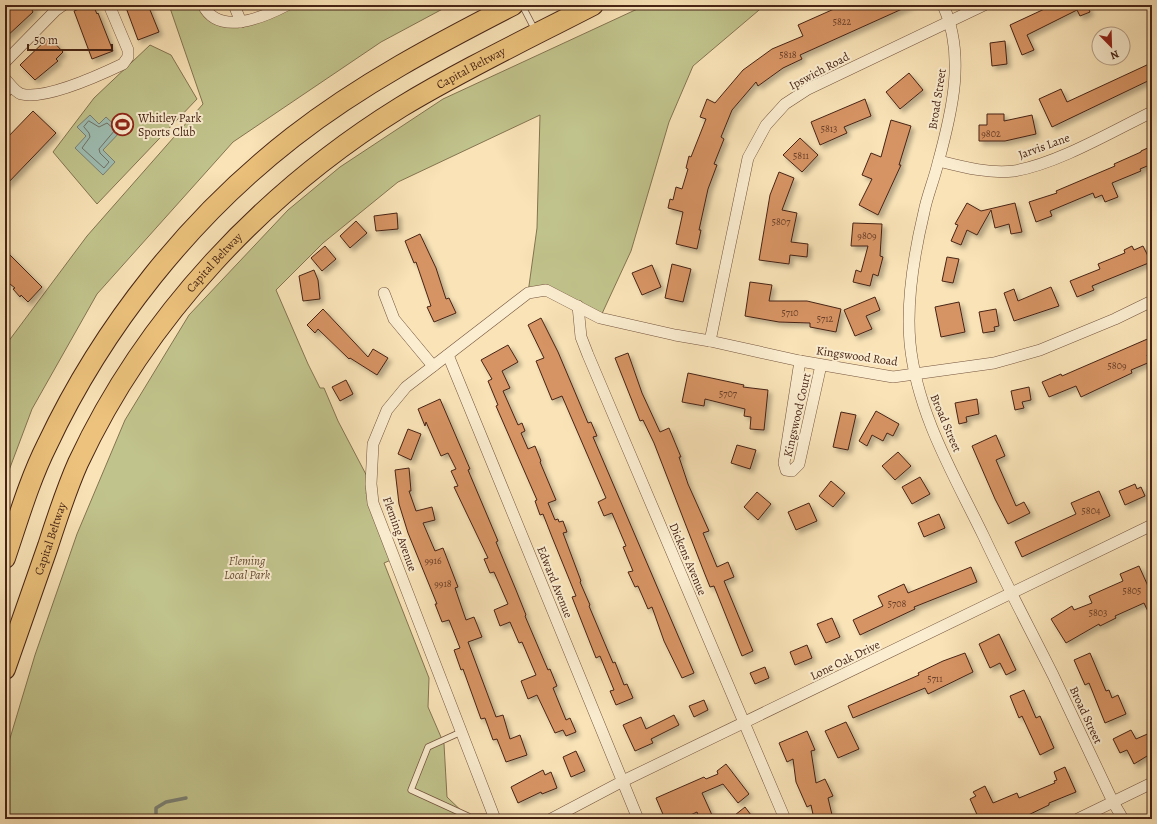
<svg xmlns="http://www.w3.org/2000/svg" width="1157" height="824" viewBox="0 0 1157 824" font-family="Alegreya,serif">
  <defs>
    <filter id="shadow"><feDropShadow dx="3.5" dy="3.5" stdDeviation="2" flood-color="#0004"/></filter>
  </defs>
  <rect width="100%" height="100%" fill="#f9e3b7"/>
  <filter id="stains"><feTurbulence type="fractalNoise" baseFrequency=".005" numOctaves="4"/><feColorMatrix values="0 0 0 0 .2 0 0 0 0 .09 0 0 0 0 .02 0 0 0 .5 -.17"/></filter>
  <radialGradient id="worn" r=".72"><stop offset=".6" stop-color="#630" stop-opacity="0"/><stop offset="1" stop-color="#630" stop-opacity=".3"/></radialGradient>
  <g fill="#c1c38c" stroke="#847450">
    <path d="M169,5h34l8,11 30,6 46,-17h163l-69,37 -148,100 -136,152 -65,115 -27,72v-135l82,-110 116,-132z"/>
    <path d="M646,5h119l-72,61 -24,56 -38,129 -31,67 -54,-28 -18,3 9,-65 3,-113 -142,67 -75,61 -47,47 32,74 12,24h4l14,33 33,63 -5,9 25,67 -7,3 45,115 -1,29 16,37 3,53 23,22h-465v-64l30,-100 42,-121 48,-114 64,-105 99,-105 52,-43 103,-68z"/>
    <path d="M150,45l21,10 26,44 -100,105 -44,-52 41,-54z"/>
  </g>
  <path fill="#9ebeb3" stroke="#7b8074" d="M90,115l9,9 7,-7 15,14 -18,19 12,12 -12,13 -28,-27 11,-12 -9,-9z"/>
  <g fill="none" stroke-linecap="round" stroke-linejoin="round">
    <path stroke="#727164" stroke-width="1" d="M89,121l10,6 8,-4 8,7 -16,19 1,4 9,9 -5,6 -22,-20 8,-11 -1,-4 -5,-6z"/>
    <path stroke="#7b8074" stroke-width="3.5" d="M156,819v-11l10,-6 20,-4"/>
  </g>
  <g fill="#d69364" stroke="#472415" filter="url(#shadow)">
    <path d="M5,5h32l-5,5 1,2 -28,26z"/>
    <path d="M89,5h4l4,9 1,-1 15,38 -21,8 -18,-48z"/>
    <path d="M125,5h23l11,27 -21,8z"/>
    <path d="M843,5h68l-111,50 2,4 -19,9 -25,18 -2,-4 -24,28 -11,27 3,2 -10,25 3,1 -9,24 -9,41h2l-4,19 -21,-5 7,-32 -15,-4 2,-9 3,1 3,-13 6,2 6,-20 -2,-1 3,-12 2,1 15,-38 -6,-2 7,-18 8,4 28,-33 29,-21 31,-13 -5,-11z"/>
    <path d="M1053,5h34l3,7 -10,4 -3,-6 -50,25 7,15 -12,5 -12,-30z"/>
    <path d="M49,37l14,15 -7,7 2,2 -23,19 -15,-15z"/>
    <path d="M1005,41l2,23 -15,2 -2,-23z"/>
    <path d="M1149,64l3,6v9l-100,48 -13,-28 22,-10 6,13z"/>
    <path d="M909,73l14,17 -23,19 -14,-17z"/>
    <path d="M865,99l6,17 -27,11 3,6 -27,12 -9,-23z"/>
    <path d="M33,111l23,22 -51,53v-46z"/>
    <path d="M987,114h17v7l28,-6 4,19 -31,7h-26v-16h8z"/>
    <path d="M891,120l20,6 -12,39h2l-23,50 -19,-10 13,-26 -10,-4 9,-22 10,4z"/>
    <path d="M800,138l18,17 -16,17 -19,-17z"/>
    <path d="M1152,146v18l-12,5 1,2 -29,12 6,14 -13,5 -3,-7 -7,3 -2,-5 -43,18 2,5 -16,6 -7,-20 28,-9 -1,-2 59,-25 -1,-2 27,-12v-1z"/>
    <path d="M779,172l15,6 -12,32 15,3 -6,29 17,2 -1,13 -17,-2 -1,9 -30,-4 11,-65z"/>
    <path d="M967,203l14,8 34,-8 7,29 -11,2 -2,-10 -14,4 -4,-18 -14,25 -10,-5 -6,15 -10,-4 7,-16 -3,-1z"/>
    <path d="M397,213l1,16 -22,2 -2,-15z"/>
    <path d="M356,221l11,12 -17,15 -10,-12z"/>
    <path d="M853,223l29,1 -2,32 3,1 -5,19 -5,-2 -3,12 -17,-4 3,-12 5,2 7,-26h-17z"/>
    <path d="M420,234l16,34 10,31 3,-1 7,15 -22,9 -7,-15 4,-1 -15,-44 -2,1 -9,-22z"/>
    <path d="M325,246l11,13 -14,12 -11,-13z"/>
    <path d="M1132,246l2,4 9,-4 8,16 -59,24 2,4 -17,7 -7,-16 30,-12 -2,-5 27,-11 -1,-3z"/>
    <path d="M5,250l37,37 -14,15 -7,-7 -1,2 -7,-8 2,-1 -10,-8z"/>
    <path d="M947,257l12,2 -6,24 -11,-2z"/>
    <path d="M672,264l19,5 -8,33 -18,-4z"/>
    <path d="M652,265l9,22 -19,8 -10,-22z"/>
    <path d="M314,270l4,10 2,19 -17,2 -4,-25z"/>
    <path d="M750,282l22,3 -3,16h38l34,8 -5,23 -26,-5v-4l-31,-1 -34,-6z"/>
    <path d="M1051,287l8,19 -45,15 -10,-28 10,-4 4,12z"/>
    <path d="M875,297l5,13 -14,6 6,13 -17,7 -11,-26z"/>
    <path d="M959,302l6,30 -24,5 -6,-30z"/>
    <path d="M323,309l45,48 5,-8 15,9 -11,17 -27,-17 -1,1 -31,-30 -3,4 -8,-8z"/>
    <path d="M996,309l3,17 -5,1 1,4 -12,2 -4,-21z"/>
    <path d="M541,318l17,34 30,71 3,-1 6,14 -4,1 101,236 -12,5 -18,-37 -12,-34 -4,2 -10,-23 -3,1 -7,-15 5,-1 -10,-24 3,-1 -14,-33 -8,3 -6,-14 8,-4 -44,-102 -10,4 -16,-39 8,-3 -16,-33z"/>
    <path d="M1152,337v16l-5,2 3,7 -19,8 1,3 -51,24 -5,-11 -27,11 -7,-15 19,-8 1,2z"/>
    <path d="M508,345l10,17 -16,9 8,17 -7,3 15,34 4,-2 3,8 -4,2 7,16 7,-3 6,15 -1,1 16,38 -8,3 7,17 3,-1 1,3 4,-1 4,11 -4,1 18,48 -1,1 10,23 -1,1 24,57 2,-1 9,23 3,-1 6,14 -17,7 -6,-14 4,-1 -14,-34 -4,2 -24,-61 4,-1 -24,-59 -9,-23 -3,1 -5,-14 2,-1 -41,-94 2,-1 -10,-24 4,-2 -11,-19z"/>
    <path d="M628,353l14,40 18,39 9,-4 7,17 5,12h-2l9,27 21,47 -6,2 14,34 11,-5 6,15 -10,4 29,70 -11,5 -28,-70 -4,1 -6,-15 -50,-129 -11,-23 -3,1 -17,-43 -8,-20z"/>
    <path d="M688,373l56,12 -1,2 25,3 -4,40 -14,-1 1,-12 -7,-1 1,-7 -40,-10 -1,7 -22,-4z"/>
    <path d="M346,380l7,14 -13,7 -8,-14z"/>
    <path d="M1029,387l2,13 -9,2 2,6 -9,2 -4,-19z"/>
    <path d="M440,399l30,70 -2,1 30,71 -2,1 20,48 10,25 -1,1 23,54 2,-1 7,17 -4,2 13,32 4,-2 6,14 -10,4 -3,-6 -8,3 -18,-38 -9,4 -7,-18 15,-6 -14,-33 -3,1 -9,-21 -10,4 -6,-16 14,-6 -14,-32 -4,1 -6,-14 4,-1 -34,-71 4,-1 -7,-15 5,-2 -8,-16 -7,3 -15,-34 -1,4 -7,-17z"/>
    <path d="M977,399l2,15 -13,3 1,5 -8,2 -4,-21z"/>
    <path d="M876,411l23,13 -6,12 -6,-3 -4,8 -11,-6 -5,11 -8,-5z"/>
    <path d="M841,412l15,3 -8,35 -15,-3z"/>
    <path d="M408,429l13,5 -10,26 -13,-6z"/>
    <path d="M996,435l9,21 -9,4 20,46 8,-4 6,11 -22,11 -13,-25 -23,-53z"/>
    <path d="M737,445l19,5 -6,19 -19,-6z"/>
    <path d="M898,452l13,14 -16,14 -13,-14z"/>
    <path d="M409,468l2,23h-2l7,20 16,-4 3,13 -12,3 12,28 8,-3 15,39 -3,1 11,32 8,-3 8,20 -14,5 28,75 7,-2 7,24 10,-4 7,20 -21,7 -9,-23 -4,1 -8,-22 -4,1 -18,-50 -2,1 -7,-20 6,-2 -11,-28 -7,2 -7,-18h2l-29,-71 -9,-29 -4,-34z"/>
    <path d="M920,477l10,17 -18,10 -10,-17z"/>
    <path d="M831,481l14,12 -12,14 -14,-11z"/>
    <path d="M1135,484l2,5 4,-2 4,9 -20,9 -6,-14z"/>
    <path d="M1099,491l11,25 -88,41 -7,-15 61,-28 -5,-11z"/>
    <path d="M757,492l14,12 -13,16 -14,-13z"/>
    <path d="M809,503l8,18 -21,9 -8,-18z"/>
    <path d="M939,514l6,14 -21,9 -6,-14z"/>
    <path d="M1139,566l13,29v25l-8,-17 -29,13 1,2 -16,8 -1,-2 -33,19 -15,-24 21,-13 2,4 18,-7 -3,-7 34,-15 -3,-7z"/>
    <path d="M971,567l6,15 -63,25 1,2 -55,26 -7,-15 30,-14 -5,-10 26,-12 4,9z"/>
    <path d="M832,618l8,19 -14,6 -9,-19z"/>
    <path d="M999,634l17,36 -10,5 -6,-12 -10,5 -11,-24z"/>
    <path d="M807,645l5,13 -17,7 -5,-13z"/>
    <path d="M965,653l8,19 -45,22 -3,-6 -72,30 -5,-12 71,-31 -1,-2 25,-12z"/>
    <path d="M1090,653l16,38 3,-1 3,8 6,-3 8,19 -21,9 -16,-40 -4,2 -11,-25z"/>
    <path d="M765,667l4,11 -14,6 -5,-11z"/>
    <path d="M1024,690l12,28 4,-2 14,32 -14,7 -18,-39 -3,2 -9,-22z"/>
    <path d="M704,700l4,10 -14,7 -5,-11z"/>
    <path d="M674,715l5,10 -28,14 2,4 -18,8 -12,-26 18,-8 5,12z"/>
    <path d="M846,722l13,27 -21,9 -13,-27z"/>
    <path d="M1131,730l5,9 16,-7v21l-18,11 -7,-14 -7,3 -7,-14z"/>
    <path d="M807,731l8,19 -4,1 5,32 9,-4 8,17 -5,2 5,21h-19l-3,-14 -4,2 -11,-25 -3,-23 -6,3 -8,-19z"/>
    <path d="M576,751l9,20 -14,6 -8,-20z"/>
    <path d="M726,764l23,30 -11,9 -15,-19 -21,9 10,22 -12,4 -3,-7 -15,7h-17l-9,-21 48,-21 2,2 12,-5 -1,-3z"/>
    <path d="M1065,767l11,25 -27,11v2l-29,14h-41l-9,-20 6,-3 -3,-4 12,-6 8,17 24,-10 2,5 36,-15 -1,-2 3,-1 -3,-8z"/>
    <path d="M543,770l2,5 6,-3 6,16 -15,6 -1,-2 -23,11 -7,-16z"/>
    <path d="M745,807l9,12h-24z"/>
  </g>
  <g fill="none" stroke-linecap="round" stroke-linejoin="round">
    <defs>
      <g id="service">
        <path d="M522,5l13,25"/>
        <path d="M5,96l8,-8"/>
        <path d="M461,732l-33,15 -17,43 59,27h24"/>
      </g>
      <g id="minor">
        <path d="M203,5c16,32 61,12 84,0"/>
        <path d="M234,5l7,17"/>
        <path d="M943,5c23,50 9,107 -5,158 -4,17 -11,33 -14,49 -10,42 -18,88 -14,131 7,71 44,132 74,194 22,47 46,92 69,138 20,42 40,85 60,127l10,17"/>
        <path d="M5,62l51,-52 7,-5"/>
        <path d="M5,79c4,4 10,13 16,15 24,6 79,-19 102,-30l5,-7v-7l-19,-45"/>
        <path d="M939,161c24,6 50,13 75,10 43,-7 99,-40 138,-59"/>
        <path d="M384,293l10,26 39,47"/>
        <path d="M578,306l3,31 7,18 197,464"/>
        <path d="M710,341l38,-183 18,-33 19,-21 23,-15 176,-84"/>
        <path d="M448,355l190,464"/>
        <path d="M800,361l-16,102 2,7 6,1 7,-7 22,-99"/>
        <path d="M495,819l-122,-316 -2,-19 2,-40 14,-34 19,-23 122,-94 18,-3 54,28 75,17 35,6 90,20 93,16 101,-14 46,-13 75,-31 37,-18"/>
        <path d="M551,819l72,-38 529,-256"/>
        <path d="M1078,819l74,-36"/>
      </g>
      <g id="motorway">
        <path d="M5,558c13,-38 24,-77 42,-113 56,-119 143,-228 246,-308 68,-53 144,-93 220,-132"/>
        <path id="s1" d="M5,669c14,-41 29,-82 43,-123 9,-28 18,-56 30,-83 68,-146 186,-271 323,-356 61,-37 128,-69 192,-102"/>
      </g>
    </defs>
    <use href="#service" stroke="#74543e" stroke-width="7"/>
    <use href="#minor" stroke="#74543e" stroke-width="12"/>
    <use href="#motorway" stroke="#472415" stroke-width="22"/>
    <use href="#service" stroke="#fbedd0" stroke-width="5.5"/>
    <use href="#minor" stroke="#fbedd0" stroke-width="11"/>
    <use href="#motorway" stroke="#ecc27c" stroke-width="20"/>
  </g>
  <defs>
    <symbol id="stadium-ring" viewBox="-11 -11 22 22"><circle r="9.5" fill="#fbedd0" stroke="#8f2418" stroke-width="1.5"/><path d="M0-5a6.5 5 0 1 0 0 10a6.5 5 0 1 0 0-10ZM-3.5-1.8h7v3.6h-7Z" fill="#8f2418"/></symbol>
  </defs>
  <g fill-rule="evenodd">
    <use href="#stadium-ring" x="110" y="112" width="25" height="25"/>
  </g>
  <g text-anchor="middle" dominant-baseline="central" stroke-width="4" stroke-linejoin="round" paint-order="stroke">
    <g font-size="10" fill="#6b4029">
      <text x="842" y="21">5822</text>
      <text x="788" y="54">5818</text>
      <text x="829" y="128">5813</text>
      <text x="991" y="133">9802</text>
      <text x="801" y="155">5811</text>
      <text x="781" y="221">5807</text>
      <text x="867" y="235">9809</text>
      <text x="790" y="312">5710</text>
      <text x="825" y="318">5712</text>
      <text x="1117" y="365">5809</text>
      <text x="728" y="393">5707</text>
      <text x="1091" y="510">5804</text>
      <text x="433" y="560">9916</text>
      <text x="443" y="583">9918</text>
      <text x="1132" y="590">5805</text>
      <text x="897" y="603">5708</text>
      <text x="1098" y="612">5803</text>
      <text x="935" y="678">5711</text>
    </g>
    <g font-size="12" fill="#472415" stroke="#fbedd0">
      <text stroke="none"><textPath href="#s1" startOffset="786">Capital Beltway</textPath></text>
      <text transform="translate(819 71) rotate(-28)">Ipswich Road</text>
      <text transform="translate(937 99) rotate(-81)">Broad Street</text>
      <text transform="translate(1044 146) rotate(-20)">Jarvis Lane</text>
      <text stroke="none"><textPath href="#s1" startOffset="462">Capital Beltway</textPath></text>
      <text transform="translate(857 356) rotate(8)">Kingswood Road</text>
      <text transform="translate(797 415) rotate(-77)">Kingswood Court</text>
      <text transform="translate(946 423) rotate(67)">Broad Street</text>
      <text transform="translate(400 534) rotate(70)">Fleming Avenue</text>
      <text stroke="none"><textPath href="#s1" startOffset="138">Capital Beltway</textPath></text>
      <text transform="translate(688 559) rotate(67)">Dickens Avenue</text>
      <text transform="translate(555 582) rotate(68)">Edward Avenue</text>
      <text transform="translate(845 660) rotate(-26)">Lone Oak Drive</text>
      <text transform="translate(1086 715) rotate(65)">Broad Street</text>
    </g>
    <g font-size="12" fill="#472415" stroke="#fbedd0" text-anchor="start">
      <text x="138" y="118">Whitley Park<tspan x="138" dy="14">Sports Club</tspan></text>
    </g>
    <g font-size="12" font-style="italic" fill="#664c33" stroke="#fbedd0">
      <text x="247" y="561">Fleming<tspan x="247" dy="14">Local Park</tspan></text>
    </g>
  </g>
  <rect width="1157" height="824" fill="none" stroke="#f9e3b7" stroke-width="20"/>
  <rect x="6" y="6" width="1145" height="812" fill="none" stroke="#472415" stroke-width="2"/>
  <rect x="10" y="10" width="1137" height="804" fill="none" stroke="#472415"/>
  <g transform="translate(1111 46) rotate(157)"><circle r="19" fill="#fbedd0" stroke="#b39d85"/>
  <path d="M0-3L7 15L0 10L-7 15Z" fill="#8f2418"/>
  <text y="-6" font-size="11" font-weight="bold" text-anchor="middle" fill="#472415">N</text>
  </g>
  <path d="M28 44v6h84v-6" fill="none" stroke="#472415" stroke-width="2"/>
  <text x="34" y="44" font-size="12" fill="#472415" stroke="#fbedd0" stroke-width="3" paint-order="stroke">50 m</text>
  <rect width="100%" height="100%" filter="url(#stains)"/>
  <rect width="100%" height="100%" fill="url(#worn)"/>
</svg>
